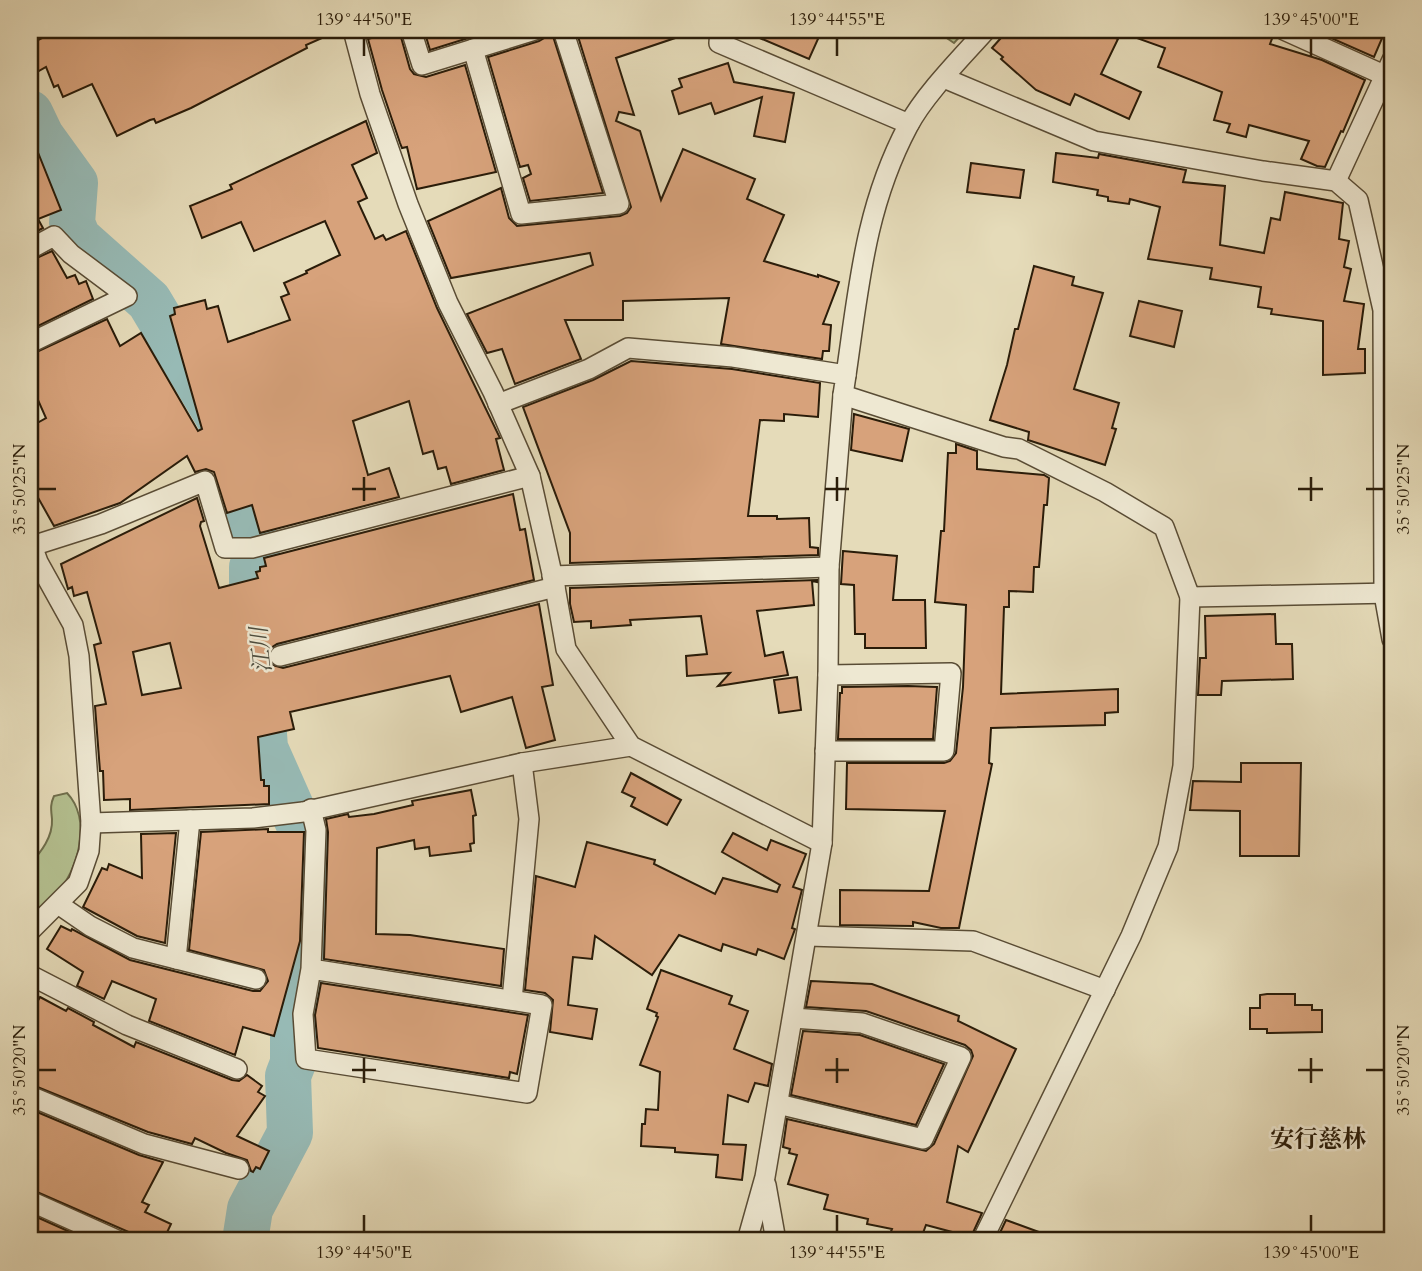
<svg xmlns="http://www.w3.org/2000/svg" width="1422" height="1271" viewBox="0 0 1422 1271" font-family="Cardo,'Noto Serif JP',serif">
  <rect width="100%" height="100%" fill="#e5dbb9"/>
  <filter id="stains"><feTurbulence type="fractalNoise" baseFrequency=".00286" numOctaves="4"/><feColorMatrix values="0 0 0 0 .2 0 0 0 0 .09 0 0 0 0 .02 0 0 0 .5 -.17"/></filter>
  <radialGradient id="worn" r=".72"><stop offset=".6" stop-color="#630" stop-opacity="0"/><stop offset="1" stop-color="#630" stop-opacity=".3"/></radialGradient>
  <g fill="#b4c090" stroke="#6f6e4c" stroke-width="2">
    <path d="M935,30h31l-12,13z"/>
    <path d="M67,793c25,26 12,78 -12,102 -8,8 -17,13 -25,21v-52c11,-12 23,-27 22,-45 -1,-10 -2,-14 2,-23z"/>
  </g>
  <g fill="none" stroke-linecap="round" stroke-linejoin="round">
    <path stroke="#97bab5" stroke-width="46" d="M30,113l11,23 34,47 -3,40 6,15 71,63 77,129 11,33 20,90 -5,14v34l12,36 -2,68 3,43 39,88 -2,133 -9,50v44l-5,13 2,57 -40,76 -5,32"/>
  </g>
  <g fill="#d7a27b" stroke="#2a1c09" stroke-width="2" fill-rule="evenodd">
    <path d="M58,30h282l-34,15 1,3 -116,60 -35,15 -2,-4 -4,1 -33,16 -25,-52 -29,13 -5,-12 -4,2 -8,-20 -16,9v-32z"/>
    <path d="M399,30l11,39 4,5 12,3 39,-12 31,107 -79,17 -10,-42 -5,1 -2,-5 -18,-53 -14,-51z"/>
    <path d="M424,30h70l-64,20z"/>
    <path d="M547,30h4l52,163 -73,8 -7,-23 8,-4 -3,-9 -8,2 -32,-110 51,-16 5,-3z"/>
    <path d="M576,30h113l1,3 -74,25 18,57 -15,-3 -3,9 24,10 21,69 22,-51 72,30 -8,20 37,16 -20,46 54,16v-2l21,7 -16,42 8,1 -2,26h-6l-1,8 -101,-15 8,-46 -106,3v19h-58l16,39 -66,25 -13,-35 -15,4 -20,-39 126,-49 -3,-12 -139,25 -23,-57 73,-33 8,30 8,8 103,-10 7,-3 4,-6z"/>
    <path d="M741,30h81l-13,29z"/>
    <path d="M1008,30h91l19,9 -17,35 40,18 -12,27 -54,-25 -5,11 -34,-15 -35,-31 2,-2 -11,-9z"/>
    <path d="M1121,30h136l16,6 -3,8 52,16 43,20 -22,52 -2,-1 -16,36 -8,-1 -16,-7 8,-18 -60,-16 -3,12 -19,-5 3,-8 -16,-4 8,-28 -64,-25 7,-19 -45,-16z"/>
    <path d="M1334,30h35l14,6 -9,21 -43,-19z"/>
    <path d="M728,63l6,19 60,11 -9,49 -31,-6 8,-39 -47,17 -4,-11 -32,11 -7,-23 10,-4 -3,-8z"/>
    <path d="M366,121l11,32 -25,12 15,33 -9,4 17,37 8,-4 3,5 20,-9 31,77 63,130 -4,1 8,31 -53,14 -5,-17 -8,2 -5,-18 -10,3 -14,-53 -56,20 15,54 21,-7 10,29 -139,36 -8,-28 -25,8 -13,-41 -8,-3 -11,3 -8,-16 -67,47 -66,23 -18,-32 -6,3v-70l16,-9 -16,-36v-27l77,-36 13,27 21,-13 57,98 4,-2 -32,-113 5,-2 -1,-6 31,-8 2,9 11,-3 10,36 62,-22 -9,-23 8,-3 -5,-11 23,-10 -1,-2 34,-16 -15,-34 -71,30 -13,-29 -39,16 -12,-32 42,-17 -2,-4z"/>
    <path d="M31,135l30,75 -23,9 5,9 -13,7z"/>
    <path d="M1056,153l42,5 1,-4 87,16 -3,12 42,4 -5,59 44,8 7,-35 9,2 5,-28 58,11 -4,36 10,2 -5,26 7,2 -7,32 20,3 -6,45h7v24l-42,2v-54l-52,-7 1,-5 -14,-2 3,-20 -51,-8 2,-11 -64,-9 12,-52 -30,-8 -1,5 -21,-3v-4l-11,-2 1,-5 -45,-8z"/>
    <path d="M971,163l53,7 -4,28 -53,-6z"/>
    <path d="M52,251l15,27 8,-3 4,9 7,-3 7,18 -63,31v-33l7,-3 -7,-15v-18z"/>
    <path d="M1034,266l40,11 -2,8 31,8 -29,96 45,14 -7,25 4,1 -11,36 -77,-25 1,-8 -39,-12 17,-55 8,-36h3z"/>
    <path d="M1139,301l43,10 -8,36 -44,-11z"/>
    <path d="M631,361l101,8 88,14 -2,34 -34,-3v7l-24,-1 -12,96h29v3l32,-1 1,29 8,1v7l-248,8v-30l-47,-126 70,-27z"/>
    <path d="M854,414l55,15 -7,32 -51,-11z"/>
    <path d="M956,444l21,7v18l67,6 5,3 -2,27h-3l-5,62h-5l-1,25 -24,-1v16h-5l-3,87 117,-5v23l-13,1v12l-114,3 -2,35 3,1 -33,164h-18l-28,-6v4l-73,-1v-35l89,1 16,-80 -99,-2 1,-46h97l6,-2 6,-8 7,-66 3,-82 -31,-3 6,-71h3l4,-78h8z"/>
    <path d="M513,494l7,36 5,-1 9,51 -257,64 -6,4 -3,10 4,7 11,3 256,-64 14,81 -11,2 13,53 -29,8 -14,-51 -51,15 -11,-36 -160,36 4,17 -36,8 3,43h3v6h5v18l-139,6v-11l-26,1 -1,-29h-3l-5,-65 11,-2 -12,-59 7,-2 -14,-51 -13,4 -2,-9 -4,2 -7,-25 136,-66 7,23 -3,1 -1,4 19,62 39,-10 -2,-6 4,-1v-4l6,-1 -2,-8zM170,643l11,45 -39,7 -9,-43z"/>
    <path d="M843,551l54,5 -4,44h32l1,48h-61v-14h-10l-1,-49 -13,-1z"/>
    <path d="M817,580v2l-5,-1 2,24 -57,6 8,45 18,-4 5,23 -70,11 12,-13 -43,3 -1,-20 21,-2 -6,-38 -71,4 1,5 -40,3v-7l-17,1 -4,-18v-16z"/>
    <path d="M1275,614l1,30h16l1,35 -71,2 -1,14h-23l2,-37h6l-1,-42z"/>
    <path d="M797,677l4,33 -22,3 -5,-33z"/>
    <path d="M908,686l29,1 -4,52h-95l2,-46h2v-6z"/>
    <path d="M1241,763h60l-2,93h-59v-45l-50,-1 3,-29 48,1z"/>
    <path d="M631,773l50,27 -14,25 -36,-19 4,-8 -13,-6z"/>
    <path d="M471,790l5,25 -3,1 1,27 -4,1 1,7 -41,5 -1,-9 -14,2 -1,-9 -37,8 -1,86 34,1 94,14 -3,37 -177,-27 4,-127 -2,-13 22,-5 1,3 25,-3 39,-9 -1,-4z"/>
    <path d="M268,829v3h36l-4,109 -26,95 -31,-9 -8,28 -86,-34 7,-22 -44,-18 -8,18 -27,-13 6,-14 -36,-23 14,-23 10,5 1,-2 58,31 123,31h7l8,-10 -4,-11 -75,-20 12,-118z"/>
    <path d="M176,833l-11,110 -28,-7 -54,-29 19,-39 5,2 2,-6 33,14 -1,-44z"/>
    <path d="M733,833l34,17 4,-10 35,14 -13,33 9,3 -10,38 3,1 -11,30 -26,-10 -2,6 -33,-11 -2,7 -42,-16 -27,40 -57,-39 -3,23 -19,-2 -5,48 29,4 -5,30 -42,-7 3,-32 -8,-7 -20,-3 11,-114 39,11 12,-45 68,18 -1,4 61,30 8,-16 54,14 3,-7 -58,-33z"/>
    <path d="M661,970l71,26 -3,8 19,7 -14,38 38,15 -4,22 -13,-3 -7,19 -20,-7 -5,49 23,1 -4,35 -26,-3 2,-22 -43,-3v-4l-34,-2 1,-22h3l1,-15 12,1 2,-38 -20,-7 18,-48 -2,-1 1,-3 -10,-4z"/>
    <path d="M811,981l61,3 87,32 -1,5 58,28 -48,103 -10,-6 -11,56 35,11 -11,24 -45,-12 -6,16h-33l5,-12 -25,-5 1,-5 -44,-10 4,-14 -40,-11 9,-29 -8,-2 1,-4 -7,-2 4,-28 139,32 8,-7 39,-88 -2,-6 -6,-5 -99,-34 -60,-4z"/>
    <path d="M321,983l207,32 -11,59 -7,-2 -1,6 -191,-30 -3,-33z"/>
    <path d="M1267,994h28v11h17v5h10v22l-55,1v-4h-17v-21h10v-13z"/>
    <path d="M40,997l26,14 2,-3 26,14 -1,3 41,22 2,-5 96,38 7,1 8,-6 15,11 -4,6 7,4 -28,40 32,15 -9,18 -4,-2 -3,5 -2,-1 -4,-11 -21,-7 -31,-15 -3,6 -44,-12 -118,-48v-69z"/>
    <path d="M803,1031l57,4 84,29 -28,61 -125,-30z"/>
    <path d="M30,1109l109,46 24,7 -21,40 7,3 -4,7 26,12 -8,17h-27l2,-5 -108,-47z"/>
    <path d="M30,1214l58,26 -42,1 -16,-7z"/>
    <path d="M1006,1220l52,19v2h-62z"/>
  </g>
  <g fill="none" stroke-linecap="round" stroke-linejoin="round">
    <defs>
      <g id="minor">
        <path d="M353,30l17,64 38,110 40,99 45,89 37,84 25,111 11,62 65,97 191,97"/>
        <path d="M411,30l11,35 113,-35"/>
        <path d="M720,30l-1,13 190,81"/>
        <path d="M1284,30l102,46"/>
        <path d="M473,49l48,165 98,-10 -56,-174"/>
        <path d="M944,78l150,63 169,30 73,10 22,19 25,110 1,284 8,45"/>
        <path d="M1336,181l56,-121"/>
        <path d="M30,249l24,-13 17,18 56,42 -97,47"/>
        <path d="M846,375c13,-89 19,-168 62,-249 17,-32 54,-69 78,-96"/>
        <path d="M498,404l91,-35 39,-21 105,9 113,18 -3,20 161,52 15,2 86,43 59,35 26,70 202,-4"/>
        <path d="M30,540l8,22 35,63 6,31 12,167 -2,28 -11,32 -48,48"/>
        <path d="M32,546l69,-22 104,-43 20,67h27l278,-72"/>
        <path d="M552,576l277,-9"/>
        <path d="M280,656l275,-69"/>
        <path d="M825,751h119l7,-78 -123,2"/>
        <path d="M311,809l5,21 -5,139 -8,45 3,45 221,34 15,-88 -231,-36"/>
        <path d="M91,823l162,-5 50,-6 219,-49 109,-17"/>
        <path d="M58,904l32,22 43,22 123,31"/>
        <path d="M808,936l165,5 132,49"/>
        <path d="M176,959l14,-139"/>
        <path d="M30,975l97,50 110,44"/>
        <path d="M512,1000l17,-181 -7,-56"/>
        <path d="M30,1096l114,48 95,25"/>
        <path d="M778,1104l145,35 38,-82 -99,-34 -69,-5"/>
        <path d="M766,1185l10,56"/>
        <path d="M30,1201l89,40"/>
        <path d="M747,1241l18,-64 57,-334 6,-168 1,-108 14,-172"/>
        <path d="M982,1241l149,-305 37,-89 15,-81 7,-169"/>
      </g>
    </defs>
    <use href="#minor" stroke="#594c35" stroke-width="22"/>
    <use href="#minor" stroke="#eee8d2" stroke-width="19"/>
  </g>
  <path fill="none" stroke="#2a1c09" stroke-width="2.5" d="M364,38v18M837,38v18M1311,38v18M364,477v24M837,477v24M1311,477v24M38,489h18M352,489h24M825,489h24M1298,489h25M1366,489h18M364,1058v25M837,1058v25M1311,1058v25M38,1070h18M352,1070h24M825,1070h24M1298,1070h25M1366,1070h18M364,1215v17M837,1215v17M1311,1215v17"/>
  <g text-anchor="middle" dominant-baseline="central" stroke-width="5" stroke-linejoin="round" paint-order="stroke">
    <g font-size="23" font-style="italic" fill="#4b4b3d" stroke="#eee8d2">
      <text transform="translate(261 650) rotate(-96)">江川</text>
    </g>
    <g font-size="24" font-weight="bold" fill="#2a1c09" stroke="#eee8d2">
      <text x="1318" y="1139">安行慈林</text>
    </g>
  </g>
  <rect width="1422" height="1271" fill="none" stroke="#e5dbb9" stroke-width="77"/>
  <rect x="38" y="38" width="1346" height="1194" fill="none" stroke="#2a1c09" stroke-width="2.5"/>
  <g font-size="18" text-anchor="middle" fill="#2a1c09">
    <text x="364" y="25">139°44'50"E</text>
    <text x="837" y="25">139°44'55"E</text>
    <text x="1311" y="25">139°45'00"E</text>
    <text transform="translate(19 489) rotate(-90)" y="6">35°50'25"N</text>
    <text transform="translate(1403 489) rotate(-90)" y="6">35°50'25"N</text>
    <text transform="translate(19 1070) rotate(-90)" y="6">35°50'20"N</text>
    <text transform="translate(1403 1070) rotate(-90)" y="6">35°50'20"N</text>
    <text x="364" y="1258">139°44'50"E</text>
    <text x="837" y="1258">139°44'55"E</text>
    <text x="1311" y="1258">139°45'00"E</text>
  </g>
  <rect width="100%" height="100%" filter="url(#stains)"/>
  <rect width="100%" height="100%" fill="url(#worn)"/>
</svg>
